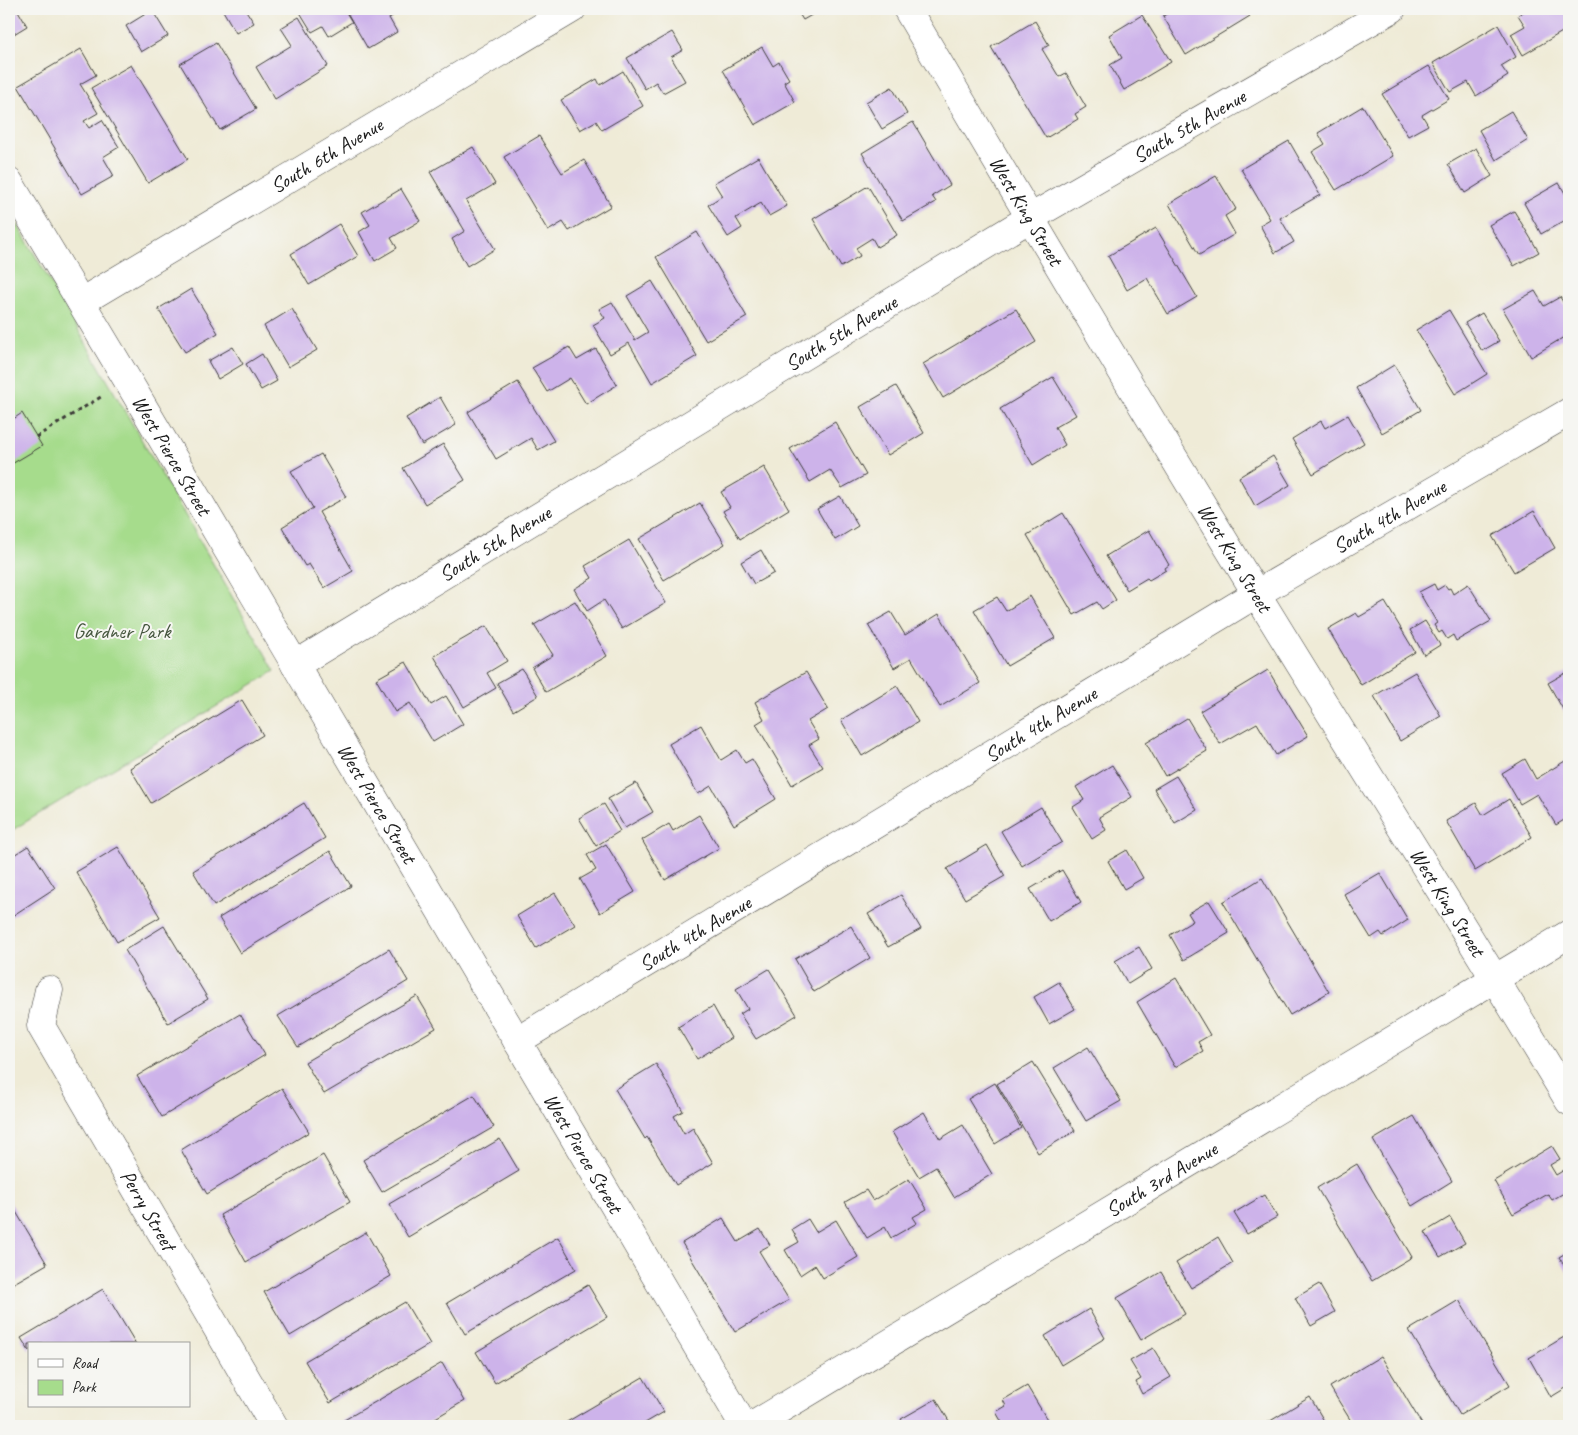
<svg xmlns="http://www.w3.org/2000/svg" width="1578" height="1435" viewBox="0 0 1578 1435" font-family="Caveat,sans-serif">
  <rect width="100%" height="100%" fill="#f6f6f2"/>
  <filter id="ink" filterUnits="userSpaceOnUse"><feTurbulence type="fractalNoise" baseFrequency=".02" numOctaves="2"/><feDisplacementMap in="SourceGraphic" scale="10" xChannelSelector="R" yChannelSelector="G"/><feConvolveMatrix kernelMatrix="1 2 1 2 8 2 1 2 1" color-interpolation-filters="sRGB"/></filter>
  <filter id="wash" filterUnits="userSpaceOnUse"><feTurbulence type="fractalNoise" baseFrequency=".0096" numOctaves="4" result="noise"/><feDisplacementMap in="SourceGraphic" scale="20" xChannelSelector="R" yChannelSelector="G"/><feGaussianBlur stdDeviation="1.12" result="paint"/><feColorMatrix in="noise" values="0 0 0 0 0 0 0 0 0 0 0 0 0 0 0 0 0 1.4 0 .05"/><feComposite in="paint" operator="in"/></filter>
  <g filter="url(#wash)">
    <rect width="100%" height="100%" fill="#efebd7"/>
    <path fill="#a6dc8c" stroke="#617c54" d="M9,210l266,461 -266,161z"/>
    <g id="blocks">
      <g fill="#cdb3ea">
        <path d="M9,9h8l10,17 -18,11z"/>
        <path d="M222,9h23l9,14 -18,10z"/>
        <path d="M298,9h46l8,13 -23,14 -6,-10 -11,6z"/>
        <path d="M345,9h54l2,2 -12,7 8,14 -29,17z"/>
        <path d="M796,9h26l-19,11z"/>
        <path d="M1175,9h71l4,7 -64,39 -23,-39z"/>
        <path d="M1528,9h41v19l-46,27 -12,-21 14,-8 -7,-11z"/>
        <path d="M152,10l16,26 -27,16 -15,-26z"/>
        <path d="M1142,15l29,47 -47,28 -14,-25 12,-7 -13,-23z"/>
        <path d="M299,17l29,49 -53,33 -19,-32 36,-22 -11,-17z"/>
        <path d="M1035,21l14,24 -7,4 17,28 7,-4 20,34 -11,7 3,5 -32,19 -55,-91z"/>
        <path d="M1498,25l18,32 -15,9 7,10 -32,20 -8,-14 -18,10 -17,-29z"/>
        <path d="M672,32l11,18 -12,7 14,24 -22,12 -7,-11 -11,7 -18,-31z"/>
        <path d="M216,43l40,66 -36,21 -40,-66z"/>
        <path d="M762,47l11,19 6,-4 10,17 -5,3 11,20 -40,23 -32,-55z"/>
        <path d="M81,49l15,26 -16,9 18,29 -14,8 5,7 13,-8 17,27 -16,10 11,19 -32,18 -64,-108z"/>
        <path d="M131,65l57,94 -40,24 -57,-95z"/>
        <path d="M1429,66l20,33 -27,16 6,10 -20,11 -26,-42z"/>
        <path d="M623,71l20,35 -41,24 -6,-9 -16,9 -19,-30 36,-21 3,6z"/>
        <path d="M892,87l15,27 -25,15 -16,-27z"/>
        <path d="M1363,106l30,50 -57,34 -24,-38 13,-8 -7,-11z"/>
        <path d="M1511,111l17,29 -32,20 -17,-30z"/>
        <path d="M913,122l37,63 -18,11 4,6 -33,19 -41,-68z"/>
        <path d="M539,136l23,37 22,-13 27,46 -42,25 -6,-9 -15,9 -44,-74z"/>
        <path d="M1289,141l31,54 -40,23 14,24 -19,11 -15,-28 10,-6 -29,-50z"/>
        <path d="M473,147l22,37 -29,17 29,48 -28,17 -15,-27 13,-8 -35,-59z"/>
        <path d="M1476,148l16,28 -27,17 -17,-29z"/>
        <path d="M758,157l29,49 -18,10 -8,-13 -25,15 6,10 -14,9 -20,-32 14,-9 -8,-13z"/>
        <path d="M1216,176l20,33 -11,7 10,18 -36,21 -30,-51z"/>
        <path d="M1559,183l10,17v18l-28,16 -17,-31z"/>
        <path d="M868,186l29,49 -20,12 -5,-9 -16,10 4,8 -19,11 -28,-48z"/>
        <path d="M401,189l19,32 -29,17 6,10 -22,13 -16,-29 11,-7 -8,-13z"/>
        <path d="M1514,211l25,41 -25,14 -25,-41z"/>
        <path d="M339,224l19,32 -49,29 -18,-31z"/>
        <path d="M1156,228l41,69 -29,17 -21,-36 -20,12 -19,-34z"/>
        <path d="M697,232l50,85 -41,24 -50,-84z"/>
        <path d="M652,281l45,75 -45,27 -23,-40 -19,11 -17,-29 12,-7 -6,-9 13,-7 23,38 13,-8 -21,-36z"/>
        <path d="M191,289l27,44 -33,19 -27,-43z"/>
        <path d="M1535,291l9,15 16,-9 9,15v22l-38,23 -28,-48z"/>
        <path d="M292,309l25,41 -29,17 -24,-41z"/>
        <path d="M1016,309l20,33 -93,56 -20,-34z"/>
        <path d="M1449,310l38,64 -32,20 -39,-64z"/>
        <path d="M1482,313l17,28 -17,10 -17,-28z"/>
        <path d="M233,347l10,17 -25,15 -10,-18z"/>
        <path d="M569,347l8,13 19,-11 21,36 -31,19 -16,-26 -23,14 -15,-24z"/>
        <path d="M262,354l15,27 -16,9 -15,-26z"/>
        <path d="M1394,365l27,45 -39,23 -26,-45z"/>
        <path d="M1053,377l23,38 -21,12 10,18 -32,20 -33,-56z"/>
        <path d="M518,382l36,59 -16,9 -7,-12 -35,21 -28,-47z"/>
        <path d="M896,386l28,47 -36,22 -28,-48z"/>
        <path d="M440,397l16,28 -34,20 -16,-27z"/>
        <path d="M22,413l20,33 -32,19 -1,-3v-40z"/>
        <path d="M1348,415l16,28 -51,31 -21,-35 29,-18 4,7z"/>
        <path d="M835,422l31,53 -24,13 -12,-18 -20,12 -20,-33z"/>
        <path d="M443,444l22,36 -40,24 -22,-36z"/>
        <path d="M321,454l25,43 -27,15 34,59 -29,17 -15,-24 -4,2 -23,-39 31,-19 -22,-37z"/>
        <path d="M1273,456l17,29 -35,21 -16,-29z"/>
        <path d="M764,467l25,42 -49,30 -17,-28 7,-4 -9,-15z"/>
        <path d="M840,496l18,30 -23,14 -18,-31z"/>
        <path d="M700,503l25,41 -61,36 -25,-41z"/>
        <path d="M1534,511l21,37 -41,24 -22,-36z"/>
        <path d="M1063,513l53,87 -14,9 -5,-7 -23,13 -47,-80z"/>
        <path d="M1149,530l20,35 -4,3 1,2 -17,10 -2,-2 -20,12 -21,-34z"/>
        <path d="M629,540l37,63 -44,26 -18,-29 -17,11 -13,-22 18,-11 -7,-12z"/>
        <path d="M761,550l13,23 -20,11 -13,-22z"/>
        <path d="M1434,584l3,6 8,-5 3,4 2,-1 3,6 15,-10 23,37 -35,20 -3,-6 -6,4 -5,-8 -3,2 -5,-8 3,-2 -18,-31z"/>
        <path d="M1030,596l25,42 -48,28 -33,-56 23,-13 9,14z"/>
        <path d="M575,601l32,55 -61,36 -14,-24 21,-13 -19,-30z"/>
        <path d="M1385,602l30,50 -54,33 -33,-56 28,-16 3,4z"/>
        <path d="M891,612l14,23 34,-21 41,69 -40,24 -29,-49 -17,10 -26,-43z"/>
        <path d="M1425,621l15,24 -16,10 -14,-25z"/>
        <path d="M486,626l21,35 -20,12 9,15 -32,19 -30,-51z"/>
        <path d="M406,662l25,43 15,-9 17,28 -30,18 -23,-39 -15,9 -19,-33z"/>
        <path d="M522,669l16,27 -25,15 -16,-28z"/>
        <path d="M1268,670l40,66 -32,19 -19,-32 -37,21 -20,-33z"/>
        <path d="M1569,671v39l-4,3 -17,-30z"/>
        <path d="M806,672l22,37 -20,12 11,18 -10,6 14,22 -31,18 -36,-61 8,-5 -9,-17z"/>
        <path d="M1415,672l26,44 -41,25 -26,-45z"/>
        <path d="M897,686l21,36 -56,34 -21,-36z"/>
        <path d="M242,700l21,35 -112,68 -21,-35z"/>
        <path d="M1187,718l20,33 -42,25 -19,-33z"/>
        <path d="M701,725l20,35 16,-10 8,13 7,-4 24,40 -42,26 -23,-39 -13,8 -29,-50z"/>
        <path d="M1525,759l11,20 29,-18 4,7v49l-13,8 -19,-31 -17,10 -18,-31z"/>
        <path d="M1112,765l20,32 -33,20 7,13 -14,9 -19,-32 11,-7 -8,-13z"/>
        <path d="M1176,776l21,34 -22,13 -21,-34z"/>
        <path d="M636,783l17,29 -28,16 -17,-29z"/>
        <path d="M1509,799l23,38 -57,34 -29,-50 30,-18 7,12z"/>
        <path d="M304,803l21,35 -111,68 -21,-35z"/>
        <path d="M604,804l16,27 -24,15 -17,-28z"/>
        <path d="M1041,807l21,35 -40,24 -21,-35z"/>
        <path d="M699,815l20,33 -54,32 -23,-40 27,-16 4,7z"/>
        <path d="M606,844l29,48 -35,21 -20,-34 16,-9 -9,-15z"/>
        <path d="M987,845l18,31 -40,23 -18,-30z"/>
        <path d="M28,846l27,42 -46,30v-60z"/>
        <path d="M118,847l42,70 -43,25 -41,-70z"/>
        <path d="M1127,850l16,28 -19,11 -16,-28z"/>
        <path d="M330,851l21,35 -111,67 -21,-35z"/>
        <path d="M1062,870l19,32 -32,19 -19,-32z"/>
        <path d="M1380,873l28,47 -25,16 -3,-4 -9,6 -27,-44z"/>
        <path d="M1262,878l67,114 -39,23 -67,-113z"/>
        <path d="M555,893l20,32 -39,23 -19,-32z"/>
        <path d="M901,895l20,34 -33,18 -20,-33z"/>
        <path d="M1209,901l20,32 -45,27 -14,-25 23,-14 -5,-8z"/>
        <path d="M164,926l44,73 -40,24 -43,-73z"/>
        <path d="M851,926l19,32 -56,34 -19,-33z"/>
        <path d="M1139,947l13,22 -24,15 -13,-23z"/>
        <path d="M389,949l19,32 -110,66 -20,-31z"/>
        <path d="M769,969l28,46 -41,24 -16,-25 8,-5 -12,-20z"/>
        <path d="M1176,978l34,57 -12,7 5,9 -28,16 -38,-65z"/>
        <path d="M1059,982l16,27 -26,15 -15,-27z"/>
        <path d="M417,996l19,32 -112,66 -19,-32z"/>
        <path d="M713,1006l18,32 -34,21 -19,-32z"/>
        <path d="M240,1014l25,41 -103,62 -25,-41z"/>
        <path d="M1088,1047l33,54 -35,20 -32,-53z"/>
        <path d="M1033,1062l42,69 -37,22 -41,-69z"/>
        <path d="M656,1064l27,47 -9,5 10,18 9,-6 20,35 -37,22 -29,-48 -2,2 -30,-50z"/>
        <path d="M995,1083l26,45 -26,16 -27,-45z"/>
        <path d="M282,1088l27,44 -102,62 -26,-44z"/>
        <path d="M474,1095l20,32 -112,65 -19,-32z"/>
        <path d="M924,1112l16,27 23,-14 29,49 -38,23 -18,-30 -17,10 -27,-45z"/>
        <path d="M1414,1116l38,65 -40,25 -39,-66z"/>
        <path d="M500,1139l19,32 -111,66 -19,-33z"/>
        <path d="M1552,1146l8,13 -10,6 6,10 13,-8v23l-17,10 -4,-6 -35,20 -19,-33z"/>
        <path d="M323,1155l27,47 -104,60 -26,-47z"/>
        <path d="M1357,1164l55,93 -40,24 -55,-93z"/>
        <path d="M909,1179l18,30 -14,8 4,6 -26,15 -6,-11 -18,11 -22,-36 21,-12 7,11z"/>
        <path d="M1264,1195l13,22 -30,17 -13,-21z"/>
        <path d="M9,1200l38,64 -38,22z"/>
        <path d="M1450,1217l15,26 -25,14 -15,-25z"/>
        <path d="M723,1218l15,24 22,-13 10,16 -11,6 30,49 -54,32 -53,-89z"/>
        <path d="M808,1219l8,13 20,-12 22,37 -35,21 -8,-13 -15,10 -15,-25 14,-8 -7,-13z"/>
        <path d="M366,1232l25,44 -101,60 -26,-44z"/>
        <path d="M558,1237l18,32 -111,65 -18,-31z"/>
        <path d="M1218,1237l15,26 -42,25 -15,-25z"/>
        <path d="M1569,1251v23l-10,-17z"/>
        <path d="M1161,1272l24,42 -44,26 -24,-42z"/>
        <path d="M1319,1284l16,28 -24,14 -16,-28z"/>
        <path d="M588,1285l19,32 -112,66 -19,-31z"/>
        <path d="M103,1289l33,55h-107v7l-8,-13z"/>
        <path d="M1459,1300l51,85 -50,30 -51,-85z"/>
        <path d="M405,1302l25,42 -100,59 -25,-42z"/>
        <path d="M1089,1309l16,29 -44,27 -16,-29z"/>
        <path d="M1569,1334v52l-18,11 -22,-39z"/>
        <path d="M1153,1348l18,29 -29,17 -6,-12 5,-3 -11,-18z"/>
        <path d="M1381,1356l42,70h-69l-24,-39z"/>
        <path d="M442,1363l22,38 -42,25h-88z"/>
        <path d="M643,1377l21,35 -24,14h-80z"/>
        <path d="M1027,1386l24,40h-47l-8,-14 10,-6 -3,-6z"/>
        <path d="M1310,1397l17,29h-65z"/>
        <path d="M936,1399l16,27h-47l-4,-7z"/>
      </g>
    </g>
  </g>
  <g filter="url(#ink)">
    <use href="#blocks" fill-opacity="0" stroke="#3c3b38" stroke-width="1"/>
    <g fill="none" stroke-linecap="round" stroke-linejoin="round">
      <defs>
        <g id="minor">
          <path id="s1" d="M907,9c115,196 231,391 349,584 104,170 211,338 313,508"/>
          <path id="s2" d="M9,182l119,199 616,1045"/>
          <path id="s3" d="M81,302l491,-293"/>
          <path id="s4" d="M295,665l735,-447 362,-209"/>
          <path id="s5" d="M49,990l-8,36 233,400"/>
          <path id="s6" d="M517,1041l739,-447 313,-182"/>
          <path id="s7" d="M752,1426l817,-492"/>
        </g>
      </defs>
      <use href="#minor" stroke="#3c3b38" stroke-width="29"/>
      <path stroke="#3c3b38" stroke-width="3" stroke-dasharray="4 4" stroke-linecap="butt" d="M36,437l68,-42"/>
      <use href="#minor" stroke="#fff" stroke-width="28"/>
    </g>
  </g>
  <g text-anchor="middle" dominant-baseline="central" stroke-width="4" stroke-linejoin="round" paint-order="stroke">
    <g font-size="21" fill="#1c1c1c" stroke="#f6f6f2">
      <text stroke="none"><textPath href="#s4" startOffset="1044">South 5th Avenue</textPath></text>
      <text stroke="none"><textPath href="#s3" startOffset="286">South 6th Avenue</textPath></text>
      <text stroke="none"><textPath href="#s1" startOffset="234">West King Street</textPath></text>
      <text stroke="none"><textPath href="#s4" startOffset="639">South 5th Avenue</textPath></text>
      <text stroke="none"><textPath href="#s2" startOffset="318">West Pierce Street</textPath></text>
      <text stroke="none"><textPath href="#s6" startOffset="1018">South 4th Avenue</textPath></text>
      <text stroke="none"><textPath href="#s4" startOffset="234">South 5th Avenue</textPath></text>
      <text stroke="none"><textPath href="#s1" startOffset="639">West King Street</textPath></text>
      <text stroke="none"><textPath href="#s6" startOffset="612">South 4th Avenue</textPath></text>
      <text stroke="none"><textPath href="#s2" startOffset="722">West Pierce Street</textPath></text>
      <text stroke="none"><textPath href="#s1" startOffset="1044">West King Street</textPath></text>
      <text stroke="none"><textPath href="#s6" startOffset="208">South 4th Avenue</textPath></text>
      <text stroke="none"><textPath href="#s2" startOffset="1128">West Pierce Street</textPath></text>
      <text stroke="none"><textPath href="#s7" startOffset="478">South 3rd Avenue</textPath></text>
      <text stroke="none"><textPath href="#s5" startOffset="250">Perry Street</textPath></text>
    </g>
    <g font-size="21" fill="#45563e" stroke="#f6f6f2">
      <text x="122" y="631">Gardner Park</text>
    </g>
  </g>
  <rect width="1578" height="1435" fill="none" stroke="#f6f6f2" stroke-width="30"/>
  <rect x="28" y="1342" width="162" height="65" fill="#f6f6f2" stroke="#9f9f9c"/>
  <rect x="38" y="1359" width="25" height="8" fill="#ffffff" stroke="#9f9f9c"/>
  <text x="72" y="1368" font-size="15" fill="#1c1c1c">Road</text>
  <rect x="38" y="1380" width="25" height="15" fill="#a6dc8c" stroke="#9f9f9c"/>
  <text x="72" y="1392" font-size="15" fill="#1c1c1c">Park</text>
</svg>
